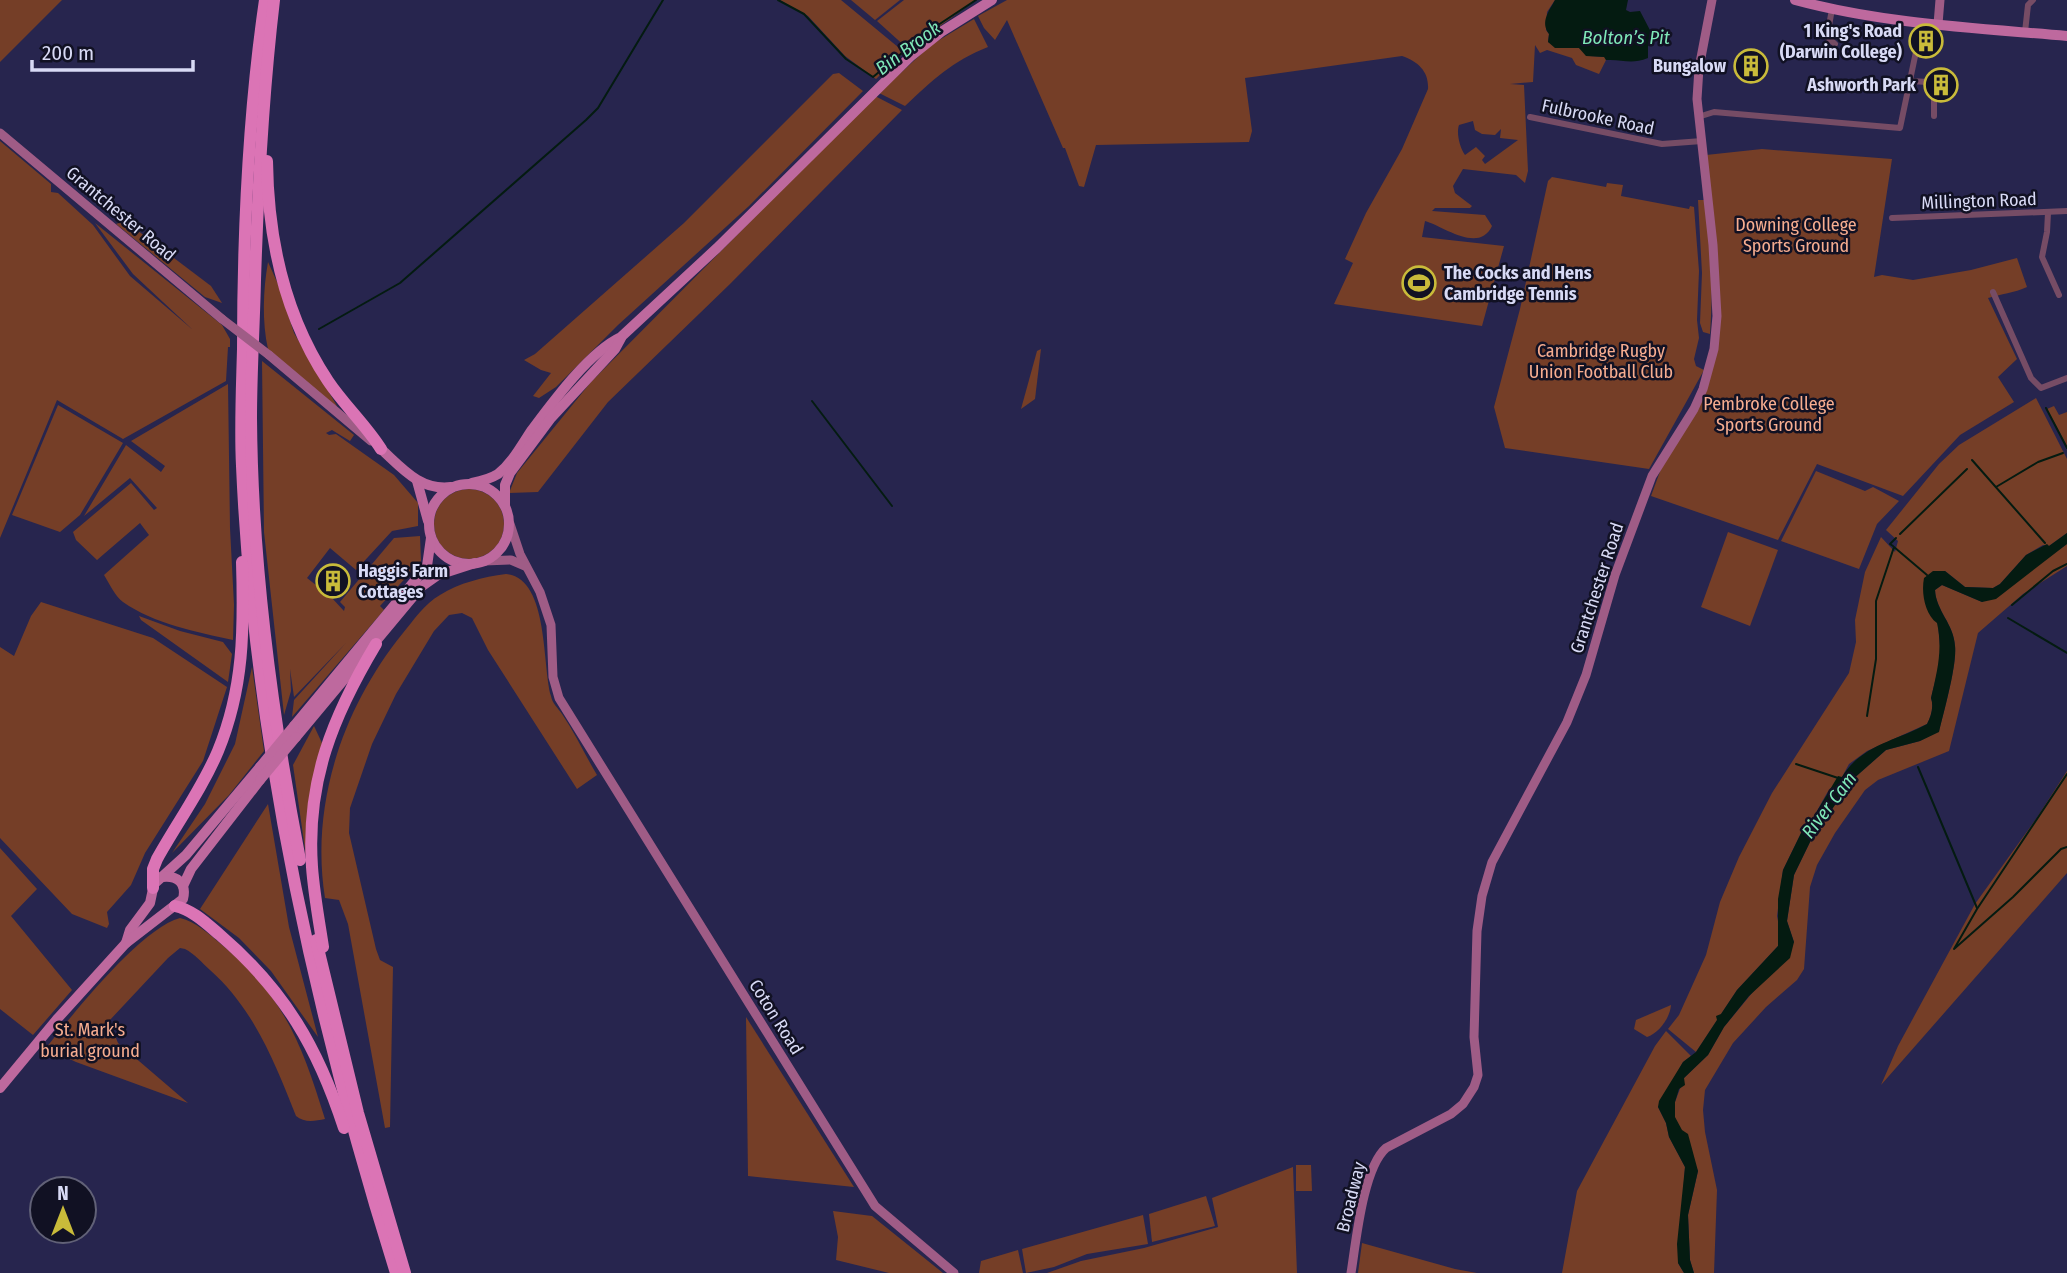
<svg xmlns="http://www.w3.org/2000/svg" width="2067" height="1273" viewBox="0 0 2067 1273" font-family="'Fira Sans Condensed',sans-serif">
  <rect width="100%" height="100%" fill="#27254e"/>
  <g fill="#753e27" fill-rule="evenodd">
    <path d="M0,0h62l-62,62z"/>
    <path d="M780,0h61l63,52 -28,27 -31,-23 -37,-40z"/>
    <path d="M851,0h49l-25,20z"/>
    <path d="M904,0h72l-68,49 -31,-28z"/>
    <path d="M1007,0h548l-8,12 -1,18 3,4 -1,8 13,6h18l11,8 15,1 1,3 -7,14 -23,-9 -4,-7 -25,-8 -7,3 -5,-8 -2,37 -23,2 14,1 4,86 -3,12 -9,-8 -53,-6 -10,17 2,7 17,13 -2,2h-35l-3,3 53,4 7,11c-13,28 -49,0 -67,-5l-3,16 82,9 -22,80 -148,-22 19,-41 -8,-4 21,-46 36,-64 26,-60c1,-17 -9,-27 -26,-33l-157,22 7,53 -3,11 -153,3 -12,42 -5,-1 -14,-38h-2l-56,-128 -12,20 -11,-12 -6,-12zM1473,121l2,9 7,4 13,1 6,-6 -1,9 18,2 -33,24 -3,-4 3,-4 -9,-9 -11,8c-5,-7 -9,-22 -6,-30z"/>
    <path d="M974,19l14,28c-36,14 -55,33 -83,59l-26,-13 52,-48z"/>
    <path d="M839,73l24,18 -114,115 -131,119 -62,62 -17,11 -6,-2 18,-23 -10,-3 -17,-10 11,-6 149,-131 149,-149z"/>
    <path d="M875,96l27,14 -172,174 -122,118 -70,90 -29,1 8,-20 74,-91z"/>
    <path d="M0,141l51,43v8l7,1 35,32 37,51 63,54 -60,-56 -38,-51 127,102 8,14v8h-2l-2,34 -103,58 -66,-39 -57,138z"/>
    <path d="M1762,149l130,10 -18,118 8,-2 31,5 58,-10 46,-12 10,29c-13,6 -26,7 -39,11l29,61 -19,18 16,25 -54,33 -57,61 -86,-32 -39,76 -127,-44 14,-38 27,-39 23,-64 -9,-200z"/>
    <path d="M1552,177l54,10 1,-4 16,2 -2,11 68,13 1,-3 4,1 5,64 -2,49 2,18 -5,21 2,7 8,4 -55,99 -144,-21 -11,-41 26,-98 28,-128z"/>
    <path d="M1698,200h6c8,39 9,94 6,134l-7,-2 -3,-9 2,-50z"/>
    <path d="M125,221l86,65 11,17 -17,-6 -89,-73z"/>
    <path d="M268,262l10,22 16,49 43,73 -4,-1 -65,-56c-6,-27 -5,-59 0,-87z"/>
    <path d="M1041,349l-6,50 -14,10 16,-58z"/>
    <path d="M262,361l92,74 -4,6 -18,-11 -6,3 3,2 7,-1 58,41 24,28v23l-26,5 -36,39 -26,-22 -23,30 24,19 13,14 1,-4 -5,-5 54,-64 26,-2 1,25 -41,45 4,4 -92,107 2,-17 52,-57 -52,54 -4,-28 1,22 -7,24 -20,-183z"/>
    <path d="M228,384l2,144 4,77 -1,35c-36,-8 -79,-16 -110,-38 -8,-6 -14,-19 -19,-27l45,-40 -9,-12 -43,37 -21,-20 -3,-8 58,-49 23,27 3,-2 -27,-30 -46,38 42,-71 35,27 4,-6 -34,-25z"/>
    <path d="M2036,398l31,61v74l-18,13 -6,-1 -17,10 -26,29 -7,4 -28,-1 -20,-16h-12l8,86 -10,41c3,9 0,18 -4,26l-60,27 -18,13 -7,13 -15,16 -17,30 -8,8 -19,39 -6,46 3,15 -2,15 -41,44 -41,62 -28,-23 11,-14 27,-60 14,-53 19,-45 33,-64 77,-120 7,-31 -1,-22 10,-48 16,-35 14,15 3,-11 -12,-11 53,-66 20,-19z"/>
    <path d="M58,405l65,38 -43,72 -20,17 -48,-17z"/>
    <path d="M2054,406l5,9 8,-3v34l-20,-37z"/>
    <path d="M1816,471l49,20 8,-4 26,14 -22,23 -18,45 -78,-28z"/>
    <circle cx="469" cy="524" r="35"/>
    <path d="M1728,532l50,18 -28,76 -49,-19z"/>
    <path d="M2067,544v22l-44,28 -45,39 -29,118 -71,29 -13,10 -30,43 -18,32 -7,22 -6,82 -7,11 -31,27 -33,36 -28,47 -2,20 2,22 12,58 -3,83h-20l-4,-13 -2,-45 10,-44 -23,-53v-16l9,-24 24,-23 16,-28 70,-85 -7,-21 7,-46 17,-35 41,-60 34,-30 34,-9 19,-10c5,-20 18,-66 16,-85 -1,-22 -19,-35 -20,-56l7,-5 40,17z"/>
    <path d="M506,574c43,4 36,91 45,122 1,7 7,12 11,18 13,19 23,41 35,61l-20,14 -89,-139 -16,-32 -10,-5 -13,2 -15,16 -38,63 -24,50 -22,64 -1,25 27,116 4,11 13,7 -3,160 -5,1 -37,-204 -9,-24 -14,-2c-15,-94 18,-191 78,-265 10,-12 22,-30 37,-38 19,-12 43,-18 66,-21z"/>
    <path d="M41,602l112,36 74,49 -24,74 -58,92 -14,32 -24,27 2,12 -2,4 -35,-14 -72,-76v-191l14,9 17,-40z"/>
    <path d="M139,616l41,15 43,11 9,12 -4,28 -87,-62z"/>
    <path d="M252,667l12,84 -35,44 -57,58 33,-49 30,-60z"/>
    <path d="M314,726l8,17 -16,113 -13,-91z"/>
    <path d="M2067,771v102l-186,212 17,-39 77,-142 61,-85z"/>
    <path d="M268,804l21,123 29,110 -47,-66 -32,-33 -39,-29z"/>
    <path d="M0,848l37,41 -26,27 61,74 -39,45 -33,-26z"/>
    <path d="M180,918c16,4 29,16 41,26 63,52 81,100 104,175 -10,2 -21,4 -29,-3 -21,-53 -42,-107 -86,-146 -8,-7 -15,-16 -25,-21l-5,-1 -12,10 -59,63 9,22 70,60 -112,-41 -30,-14c27,-34 94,-119 134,-130z"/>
    <path d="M1671,1005c-1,13 -12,28 -24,32l-13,-8 2,-9z"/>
    <path d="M746,1017l108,170 -106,-11z"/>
    <path d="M1666,1031l25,25 -8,6 -25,45 8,16 3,14 16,30 -7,96 6,10h-122l15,-82 78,-145z"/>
    <path d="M1296,1165h15l1,26h-16z"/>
    <path d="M1293,1167l4,106h-250l34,-12 63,-13 74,-21 -6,-29z"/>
    <path d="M1206,1196l9,30 -63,16 -3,-28z"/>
    <path d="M833,1211l39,5 71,57h-54l-53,-13 2,-23z"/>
    <path d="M1143,1215l5,29 -61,10 -33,13 -28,6 -4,-24z"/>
    <path d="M1362,1243l93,26 22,4h-119z"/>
    <path d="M1018,1250l5,23h-44l2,-12z"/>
  </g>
  <g fill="#041b11">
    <path d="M1555,0h73l-2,10 4,2 10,-1 12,23 -4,10v14c-18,7 -25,1 -42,2l-2,-3 -18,-1 -7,-8h-24l-7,-6 1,-8c-9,-12 0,-23 6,-34z"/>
    <path d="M2067,533v11l-71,55 -14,3 -40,-17 -7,5c1,21 19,34 20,56 2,19 -11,65 -16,86l-19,9 -34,9 -34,30 -41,60 -17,35 -7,46 7,21 -4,16 -41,38 -25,31 -16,28 -24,23 1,7 -6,4 -4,13v15l7,13 6,4 10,37 -10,44 2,45 4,13h-10l-6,-10 -1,-19 8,-77 -16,-30 -3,-14 -8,-16 1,-6 24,-39 13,-10 21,-32 -1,-4 5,-2 16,-24 41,-44v-47l5,-29 19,-39 8,-8 28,-47 4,1c19,-32 54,-36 85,-53 4,-8 7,-17 4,-26 6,-26 12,-48 6,-75 -12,-9 -16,-30 -13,-45l9,-7h12l20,16 28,1 7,-4 26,-29 21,-11 2,2z"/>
  </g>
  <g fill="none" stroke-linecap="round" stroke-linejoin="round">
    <g stroke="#041b11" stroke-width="2">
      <path d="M778,0l26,14 42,45 27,18 53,-44 50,-33"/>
      <path d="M319,329l81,-46 186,-163 12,-12 65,-108"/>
      <path d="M812,401l80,105"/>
      <path d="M2046,408l21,40"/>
      <path d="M1972,460l73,83"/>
      <path d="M1996,487l42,-25 25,-9"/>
      <path d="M1900,534l67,-65"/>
      <path d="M1893,546l-3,-2 6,-6"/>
      <path d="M2012,605l41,-34 14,-7"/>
      <path d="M2008,618l59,35"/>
      <path d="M1867,716l9,-57v-58l18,-54 33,28"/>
      <path d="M1796,764l42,14"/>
      <path d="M1918,767l59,141"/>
      <path d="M2067,774l-90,135 -23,40 59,-52 48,-48 6,-2"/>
    </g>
    <g stroke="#764c65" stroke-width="6">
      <path d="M1832,9l-5,28 8,7"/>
      <path d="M2025,32l3,-27 5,-5"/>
      <path d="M1910,81l18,1 5,-9"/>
      <path d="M1928,82l6,13v21"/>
      <path d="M1530,117l132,27 40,-3"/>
      <path d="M1698,117l16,-5 186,16 22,-105"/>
      <path d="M2048,213l-1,19 -5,25 17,38"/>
      <path d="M1892,218l175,-7"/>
      <path d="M1993,292l38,86 10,10 26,-10"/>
    </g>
    <g stroke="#9f5c86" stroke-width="9">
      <path d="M1938,24l2,-24"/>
      <path d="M0,133l222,186"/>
      <path d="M269,355l102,86"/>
      <path d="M510,524l10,30 20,38 11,33 2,52 6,21 316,508 79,67"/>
      <path d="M484,561l27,-1 14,6"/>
      <path d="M1351,1273c5,-31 12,-105 35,-125l65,-34 12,-10 11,-17 4,-12 -4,-38 3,-106 5,-35 10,-34 75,-140 19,-47 29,-100 37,-99 42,-67 9,-20 11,-40 3,-33 -4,-71 -16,-146 2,-31 13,-68"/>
    </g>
    <g stroke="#be699e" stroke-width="10">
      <path d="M1795,0c89,24 181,28 272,36"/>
      <path d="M381,449c21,19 39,42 70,38"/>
      <path d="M417,481l11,40"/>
      <path d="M472,483c10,-2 18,-4 26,-9 14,-11 23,-28 33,-43 21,-28 58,-79 90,-94l96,-89 194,-192 30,-24 51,-32"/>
      <circle cx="469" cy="524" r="40"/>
      <path d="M505,505v-20l5,-12 41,-55 64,-69 6,-11"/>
      <path d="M294,726l133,-160 4,-28"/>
      <path d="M296,737l125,-150 17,-12 37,-12"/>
      <path d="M183,886l8,-17 69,-89"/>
      <path d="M126,943l4,-13 20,-27 4,-19 32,-29 74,-88"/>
      <path d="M0,1088l58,-70 68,-75 57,-44c4,-16 -6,-24 -21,-22"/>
    </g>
    <g stroke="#db74b5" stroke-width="12">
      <path d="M265,0c-17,116 -22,233 -22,349 -1,39 -3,78 -1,117 12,274 72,546 154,807"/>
      <path d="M274,0c-11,93 -16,186 -19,280 -1,46 -4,92 -4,138 1,148 21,297 49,442"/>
      <path d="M267,161c1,79 17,154 61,220 16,24 38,44 53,68"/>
      <path d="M153,888v-19l4,-10c20,-36 45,-70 61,-108 26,-63 26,-122 24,-189"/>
      <path d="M175,906c18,4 32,18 45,29 65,56 98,113 124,193"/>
      <path d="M316,940l42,173 47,160"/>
      <path d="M323,947c-4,-26 -9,-53 -11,-80 -6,-86 21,-151 64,-223"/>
    </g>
    <path stroke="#9f5c86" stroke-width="9" d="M222,319l47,36"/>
    <g stroke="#be699e" stroke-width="10">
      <path d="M260,767l34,-41"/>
      <path d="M260,780l36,-43"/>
    </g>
  </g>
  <defs>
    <symbol id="building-ring" viewBox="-11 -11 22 22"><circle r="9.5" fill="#111123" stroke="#c9bb3a" stroke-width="1.5"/><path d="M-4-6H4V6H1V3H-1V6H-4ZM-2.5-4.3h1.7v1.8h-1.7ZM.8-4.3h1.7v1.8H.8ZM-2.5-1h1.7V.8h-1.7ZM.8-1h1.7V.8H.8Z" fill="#c9bb3a"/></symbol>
    <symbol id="stadium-ring" viewBox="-11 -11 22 22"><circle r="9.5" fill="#111123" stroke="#c9bb3a" stroke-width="1.5"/><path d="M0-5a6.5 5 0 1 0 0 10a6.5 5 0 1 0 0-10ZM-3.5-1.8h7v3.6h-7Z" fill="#c9bb3a"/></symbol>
  </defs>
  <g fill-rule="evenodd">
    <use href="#building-ring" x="1907" y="22" width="38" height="38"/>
    <use href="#building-ring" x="1732" y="47" width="38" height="38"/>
    <use href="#building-ring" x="1922" y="66" width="38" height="38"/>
    <use href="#stadium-ring" x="1400" y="264" width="38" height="38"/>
    <use href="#building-ring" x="314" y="562" width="38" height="38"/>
  </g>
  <g text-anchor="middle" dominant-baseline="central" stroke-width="5" stroke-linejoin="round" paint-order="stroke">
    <g font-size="18" font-weight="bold" fill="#d8daf5" stroke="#111123" text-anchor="end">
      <text x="1902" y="31">1 King's Road<tspan x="1902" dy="21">(Darwin College)</tspan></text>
      <text x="1726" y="66">Bungalow</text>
      <text x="1916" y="85">Ashworth Park</text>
      <text x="1444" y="273" text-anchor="start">The Cocks and Hens<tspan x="1444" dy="21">Cambridge Tennis</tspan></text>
      <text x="358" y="571" text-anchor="start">Haggis Farm<tspan x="358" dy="21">Cottages</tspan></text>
    </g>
    <g font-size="18" fill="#d8daf5" stroke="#111123">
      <text transform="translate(1598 117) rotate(12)">Fulbrooke Road</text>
      <text transform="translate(1979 201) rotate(-2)">Millington Road</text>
      <text transform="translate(121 214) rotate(40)">Grantchester Road</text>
      <text transform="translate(1597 588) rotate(-72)">Grantchester Road</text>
      <text transform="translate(776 1017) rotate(58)">Coton Road</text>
      <text transform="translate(1351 1197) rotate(-76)">Broadway</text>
    </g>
    <g font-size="18" fill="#f7ad90" stroke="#111123">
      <text x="1796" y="225">Downing College<tspan x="1796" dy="21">Sports Ground</tspan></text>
      <text x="1601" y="351">Cambridge Rugby<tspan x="1601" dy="21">Union Football Club</tspan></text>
      <text x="1769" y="404">Pembroke College<tspan x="1769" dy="21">Sports Ground</tspan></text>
      <text x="90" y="1030">St. Mark's<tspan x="90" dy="21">burial ground</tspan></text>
    </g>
    <g font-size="19" font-style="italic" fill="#7fe8b8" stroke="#111123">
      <text x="1626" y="37">Bolton’s Pit</text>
      <text transform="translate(908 48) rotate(-37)">Bin Brook</text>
      <text transform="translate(1829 805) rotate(-53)">River Cam</text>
    </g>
  </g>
  <g transform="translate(63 1210)"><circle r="33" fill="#111123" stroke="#616177" stroke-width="2"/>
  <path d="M0-5L12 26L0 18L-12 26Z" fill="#c9bb3a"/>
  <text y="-10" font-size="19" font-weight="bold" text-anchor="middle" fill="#d8daf5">N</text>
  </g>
  <path d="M32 60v10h161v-10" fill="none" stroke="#d8daf5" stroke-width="3.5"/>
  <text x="42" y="60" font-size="21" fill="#d8daf5" stroke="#111123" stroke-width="5" paint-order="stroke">200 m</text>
</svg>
